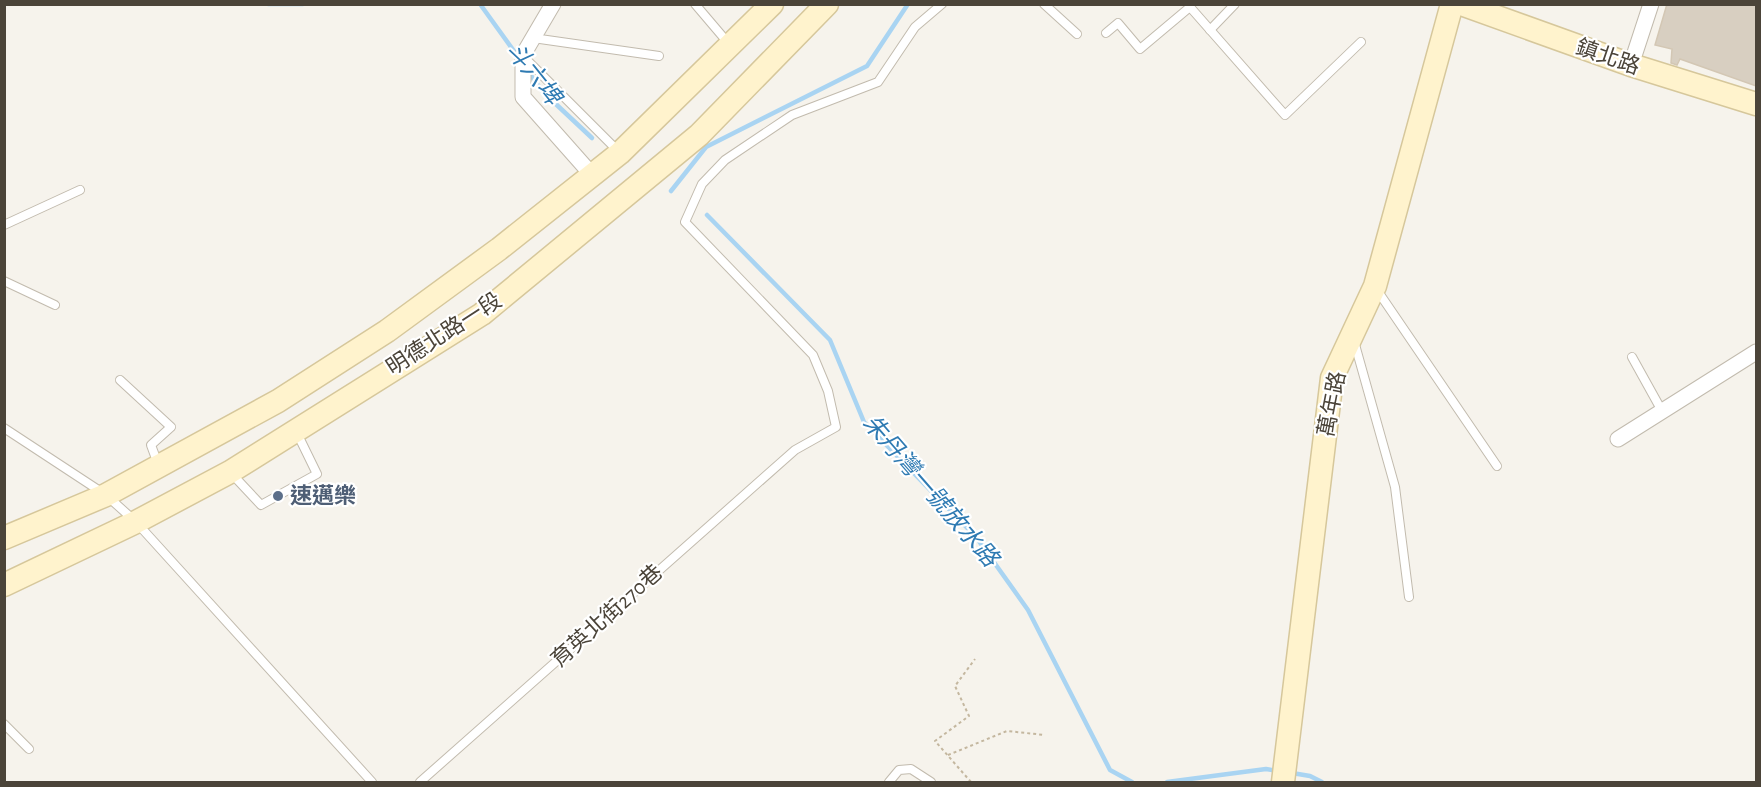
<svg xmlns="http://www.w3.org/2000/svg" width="1761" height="787" viewBox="0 0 1761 787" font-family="'Alegreya Sans','Noto Sans TC',sans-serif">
  <rect width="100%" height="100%" fill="#f6f3ec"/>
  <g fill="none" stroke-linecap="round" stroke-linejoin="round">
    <g stroke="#a9d4f2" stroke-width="4.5">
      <path d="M268,4h35"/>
      <path d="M480,4l39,54"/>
      <path d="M527,70l16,22 49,46"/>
      <path d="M671,191l35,-44 161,-81 41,-62"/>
      <path d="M707,215l123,125 34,82 112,115 52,73 82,160 22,12"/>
      <path d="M1292,773l18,3 12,6"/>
      <path d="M1167,782l99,-13 12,2"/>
    </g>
  </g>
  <path fill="#d8cfc1" stroke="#d3c7b4" stroke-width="1.5" d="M1667,4h89v82l-76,-27 -3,6 -6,-2 1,-14 -17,-4z"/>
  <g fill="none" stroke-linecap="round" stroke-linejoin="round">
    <defs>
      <g id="lane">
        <path d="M695,4l34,40"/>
        <path d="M1044,4l33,30"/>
        <path d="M1210,30l25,-26"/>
        <path d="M1106,33l12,-10 22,26 50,-42 95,108 76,-73"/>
        <path d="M533,38l126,18"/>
        <path d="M524,57l95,95"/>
        <path d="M4,225l76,-35"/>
        <path d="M4,281l51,24"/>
        <path d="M1377,290l120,176"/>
        <path d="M1354,341l41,146 14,110"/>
        <path d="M1632,357l30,54"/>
        <path d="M120,380l51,47 -20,18 7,19"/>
        <path d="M4,428l102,67 30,27 236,260"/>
        <path d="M231,473l30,32 56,-31 -20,-41"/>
        <path d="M4,724l25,25"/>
        <path d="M420,782l375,-332 41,-23 -8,-36 -15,-36 -128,-133 17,-38 23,-24 67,-45 86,-33 37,-55 27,-23"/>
        <path d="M889,782l10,-12 12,-1 20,13"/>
      </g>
      <g id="street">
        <path d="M553,4l-30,51v42l70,79"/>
        <path d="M1631,65l20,-61"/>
        <path d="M1618,439l138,-87"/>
      </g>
      <g id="secondary">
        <path d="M1461,4l170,61 125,39"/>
        <path d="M4,538l102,-43 172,-94 109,-70 112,-82 121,-96 152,-149"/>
        <path d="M4,585l132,-63 94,-50 252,-158 217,-179 128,-131"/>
        <path d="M1283,782l49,-404 43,-92 77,-282"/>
      </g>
    </defs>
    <use href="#lane" stroke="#c2bbae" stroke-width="10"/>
    <use href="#street" stroke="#c2bbae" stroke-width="17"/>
    <use href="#secondary" stroke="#d6c79b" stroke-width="25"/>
    <g stroke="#c4b79f" stroke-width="2" stroke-dasharray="3 3" stroke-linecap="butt">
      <path d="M948,755l59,-24 38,4"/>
      <path d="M971,782l-36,-41 34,-25 -14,-30 20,-27"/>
    </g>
    <use href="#lane" stroke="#fff" stroke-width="8"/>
    <use href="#street" stroke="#fff" stroke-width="15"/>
    <use href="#secondary" stroke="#fff3cd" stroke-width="22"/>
  </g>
  <circle fill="#5c6f8a" stroke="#fff" stroke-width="2" cx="278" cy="496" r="6"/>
  <g text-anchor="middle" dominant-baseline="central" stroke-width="4.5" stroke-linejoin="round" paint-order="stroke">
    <g font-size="22" fill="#4b4439" stroke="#fff">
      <text transform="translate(1608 57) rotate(19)">鎮北路</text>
      <text transform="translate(444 334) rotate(-33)">明德北路一段</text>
      <text transform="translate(1332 404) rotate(-79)">萬年路</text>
      <text transform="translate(607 616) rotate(-42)">育英北街270巷</text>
    </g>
    <g font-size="22" font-weight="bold" fill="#4e5e75" stroke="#fff" text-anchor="start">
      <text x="290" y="496">速邁樂</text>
    </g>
    <g font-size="24" font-style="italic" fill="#2e7ab2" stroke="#fff">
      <text transform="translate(533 74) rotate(51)">斗六埤</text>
      <text transform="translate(930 491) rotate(49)">朱丹灣一號放水路</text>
    </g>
  </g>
  <rect width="1761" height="787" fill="none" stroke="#4b4439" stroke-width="12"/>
</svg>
